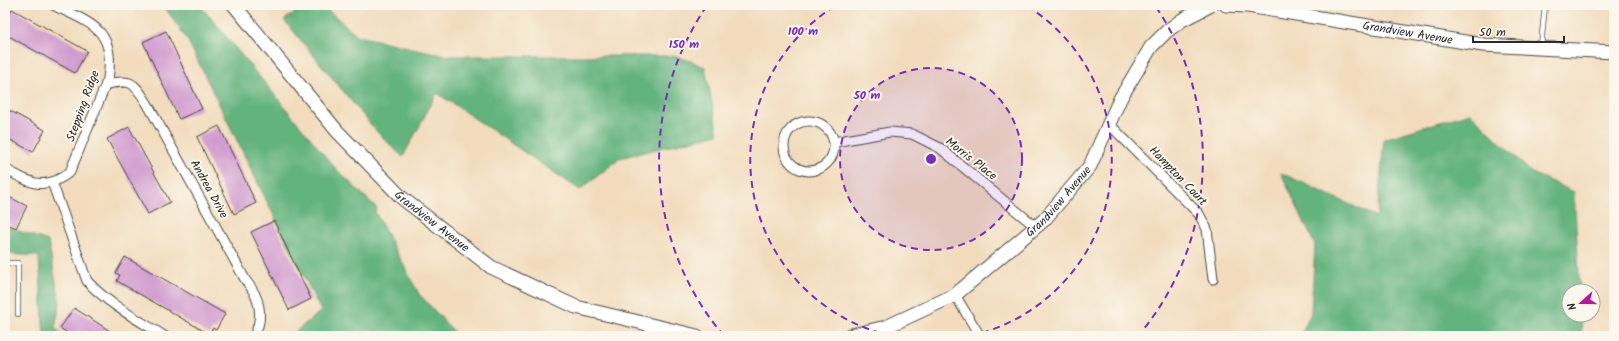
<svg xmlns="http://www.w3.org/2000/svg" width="1619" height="341" viewBox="0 0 1619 341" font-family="Kalam,sans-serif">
  <rect width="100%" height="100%" fill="#fbf7ec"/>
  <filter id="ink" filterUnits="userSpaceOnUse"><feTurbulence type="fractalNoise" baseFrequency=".025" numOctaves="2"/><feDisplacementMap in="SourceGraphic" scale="8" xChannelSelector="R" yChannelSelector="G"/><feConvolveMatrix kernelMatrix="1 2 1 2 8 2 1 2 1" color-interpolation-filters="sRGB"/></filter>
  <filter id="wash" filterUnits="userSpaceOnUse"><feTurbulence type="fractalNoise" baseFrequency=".012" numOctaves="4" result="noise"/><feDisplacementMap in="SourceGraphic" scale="16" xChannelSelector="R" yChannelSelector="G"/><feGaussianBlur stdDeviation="0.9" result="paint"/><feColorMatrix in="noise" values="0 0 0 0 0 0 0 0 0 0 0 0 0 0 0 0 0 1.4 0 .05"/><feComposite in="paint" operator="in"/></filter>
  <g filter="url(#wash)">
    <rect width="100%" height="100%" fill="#f2dcbd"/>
    <g fill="#64b37e" stroke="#486f54">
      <path d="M163,5h37l136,164 41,39 -2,4 44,82 39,42h-168l31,-25 -133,-270z"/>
      <path d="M307,5h15l36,31 91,20h228l28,11 13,67 -98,24 -40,32 -143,-97 -34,64 -26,-25 -93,-112z"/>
      <path d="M1470,113l62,60 42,19 6,99h-11v24h12l1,21h-282l11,-23 4,-68 -34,-72 96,44 7,-78z"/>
      <path d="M5,226l43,15 12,62 -5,24 8,9h-19l-5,-80 -34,-2z"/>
    </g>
    <g id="blocks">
      <g fill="#d099cf">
        <path d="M12,9l75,42 -12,22 -70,-39v-12z"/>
        <path d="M166,31l36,78 -23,10 -36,-77z"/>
        <path d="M5,108l40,22 -12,22 -28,-15z"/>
        <path d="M219,126l37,77 -22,11 -37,-77z"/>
        <path d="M129,127l41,75 -22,12 -41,-75z"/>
        <path d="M5,195l22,11 -11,22 -11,-5z"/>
        <path d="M274,221l37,78 -22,11 -38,-78z"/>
        <path d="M125,257l100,57 -9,16 -3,-2 -4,6 -92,-53 3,-6 -4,-2z"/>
        <path d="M74,308l44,28h-46l-12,-8z"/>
      </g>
    </g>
  </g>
  <g filter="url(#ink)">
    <use href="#blocks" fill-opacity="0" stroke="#494641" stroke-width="1"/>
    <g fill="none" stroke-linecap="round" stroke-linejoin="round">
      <defs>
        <g id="service">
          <path d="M1541,46l4,-41"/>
          <path d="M5,263h13v51"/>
        </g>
        <g id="minor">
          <path d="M106,84c26,-4 26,-4 41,19l99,178c14,16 18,36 8,55"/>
          <circle cx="809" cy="146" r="25"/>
          <path d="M1109,124l90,90 8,15 6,50"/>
          <path d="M834,142l56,-10 22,2 28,14 96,79"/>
          <path d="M5,169c26,14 39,23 65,3l38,-93c8,-50 -16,-55 -55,-74"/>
          <path d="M52,182l35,99c21,23 50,38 77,55"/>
          <path d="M955,295l25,41"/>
        </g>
        <g id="secondary">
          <path id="s1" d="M234,5l103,126 65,67 89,69 85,40 121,29"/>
          <path id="s2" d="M1226,5l22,1 235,39 131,7"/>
          <path id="s3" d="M848,336l38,-9 69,-32 89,-75 46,-54 30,-67 31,-52 16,-16 15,-11 29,-15"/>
        </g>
      </defs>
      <use href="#service" stroke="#494641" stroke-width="6"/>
      <use href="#minor" stroke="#494641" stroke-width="11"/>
      <use href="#secondary" stroke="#494641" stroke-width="15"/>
      <use href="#service" stroke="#fff" stroke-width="4.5"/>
      <use href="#minor" stroke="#fff" stroke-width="9"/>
      <use href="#secondary" stroke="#fff" stroke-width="13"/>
    </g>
  </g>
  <circle cx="931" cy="159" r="91" fill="#7b2cbf" fill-opacity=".12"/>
  <g fill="none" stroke="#7b2cbf" stroke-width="2" stroke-dasharray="7 5">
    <circle cx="931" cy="159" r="91"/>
    <path d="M892 336A181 181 0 0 1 835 6M1027 6A181 181 0 0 1 970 336"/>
    <path d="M724 336A272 272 0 0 1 706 7M1156 7A272 272 0 0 1 1138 336"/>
  </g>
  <g text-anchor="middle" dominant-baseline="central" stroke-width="4" stroke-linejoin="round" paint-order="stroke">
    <g font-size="12" fill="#2b2b2b" stroke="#fbf7ec">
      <text stroke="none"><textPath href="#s2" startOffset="184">Grandview Avenue</textPath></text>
      <text transform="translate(83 106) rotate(-70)">Stepping Ridge</text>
      <text transform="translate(971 159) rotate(38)">Morris Place</text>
      <text transform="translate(1178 176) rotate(46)">Hampton Court</text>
      <text transform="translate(209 189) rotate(61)">Andrea Drive</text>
      <text stroke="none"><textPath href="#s3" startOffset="255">Grandview Avenue</textPath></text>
      <text stroke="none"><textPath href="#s1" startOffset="294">Grandview Avenue</textPath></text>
    </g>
  </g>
  <circle cx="931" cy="159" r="6" fill="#7b2cbf" stroke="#fbf7ec" stroke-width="2"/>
  <g font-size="12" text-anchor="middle" font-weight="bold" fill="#7b2cbf" stroke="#fbf7ec" stroke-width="4" stroke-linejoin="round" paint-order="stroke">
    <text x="803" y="35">100 m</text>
    <text x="684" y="48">150 m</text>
    <text x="867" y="99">50 m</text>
  </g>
  <rect width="1619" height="341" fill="none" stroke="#fbf7ec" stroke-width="20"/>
  <g transform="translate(1581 303) rotate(249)"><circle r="19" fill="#fbf7ec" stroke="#a8a59f"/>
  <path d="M0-3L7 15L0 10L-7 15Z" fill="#b5179e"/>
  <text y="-6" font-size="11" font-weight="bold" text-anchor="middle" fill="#2b2b2b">N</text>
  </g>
  <path d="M1473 36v6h91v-6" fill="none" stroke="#2b2b2b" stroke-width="2"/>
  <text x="1479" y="36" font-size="12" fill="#2b2b2b" stroke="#fbf7ec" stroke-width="3" paint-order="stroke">50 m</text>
</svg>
